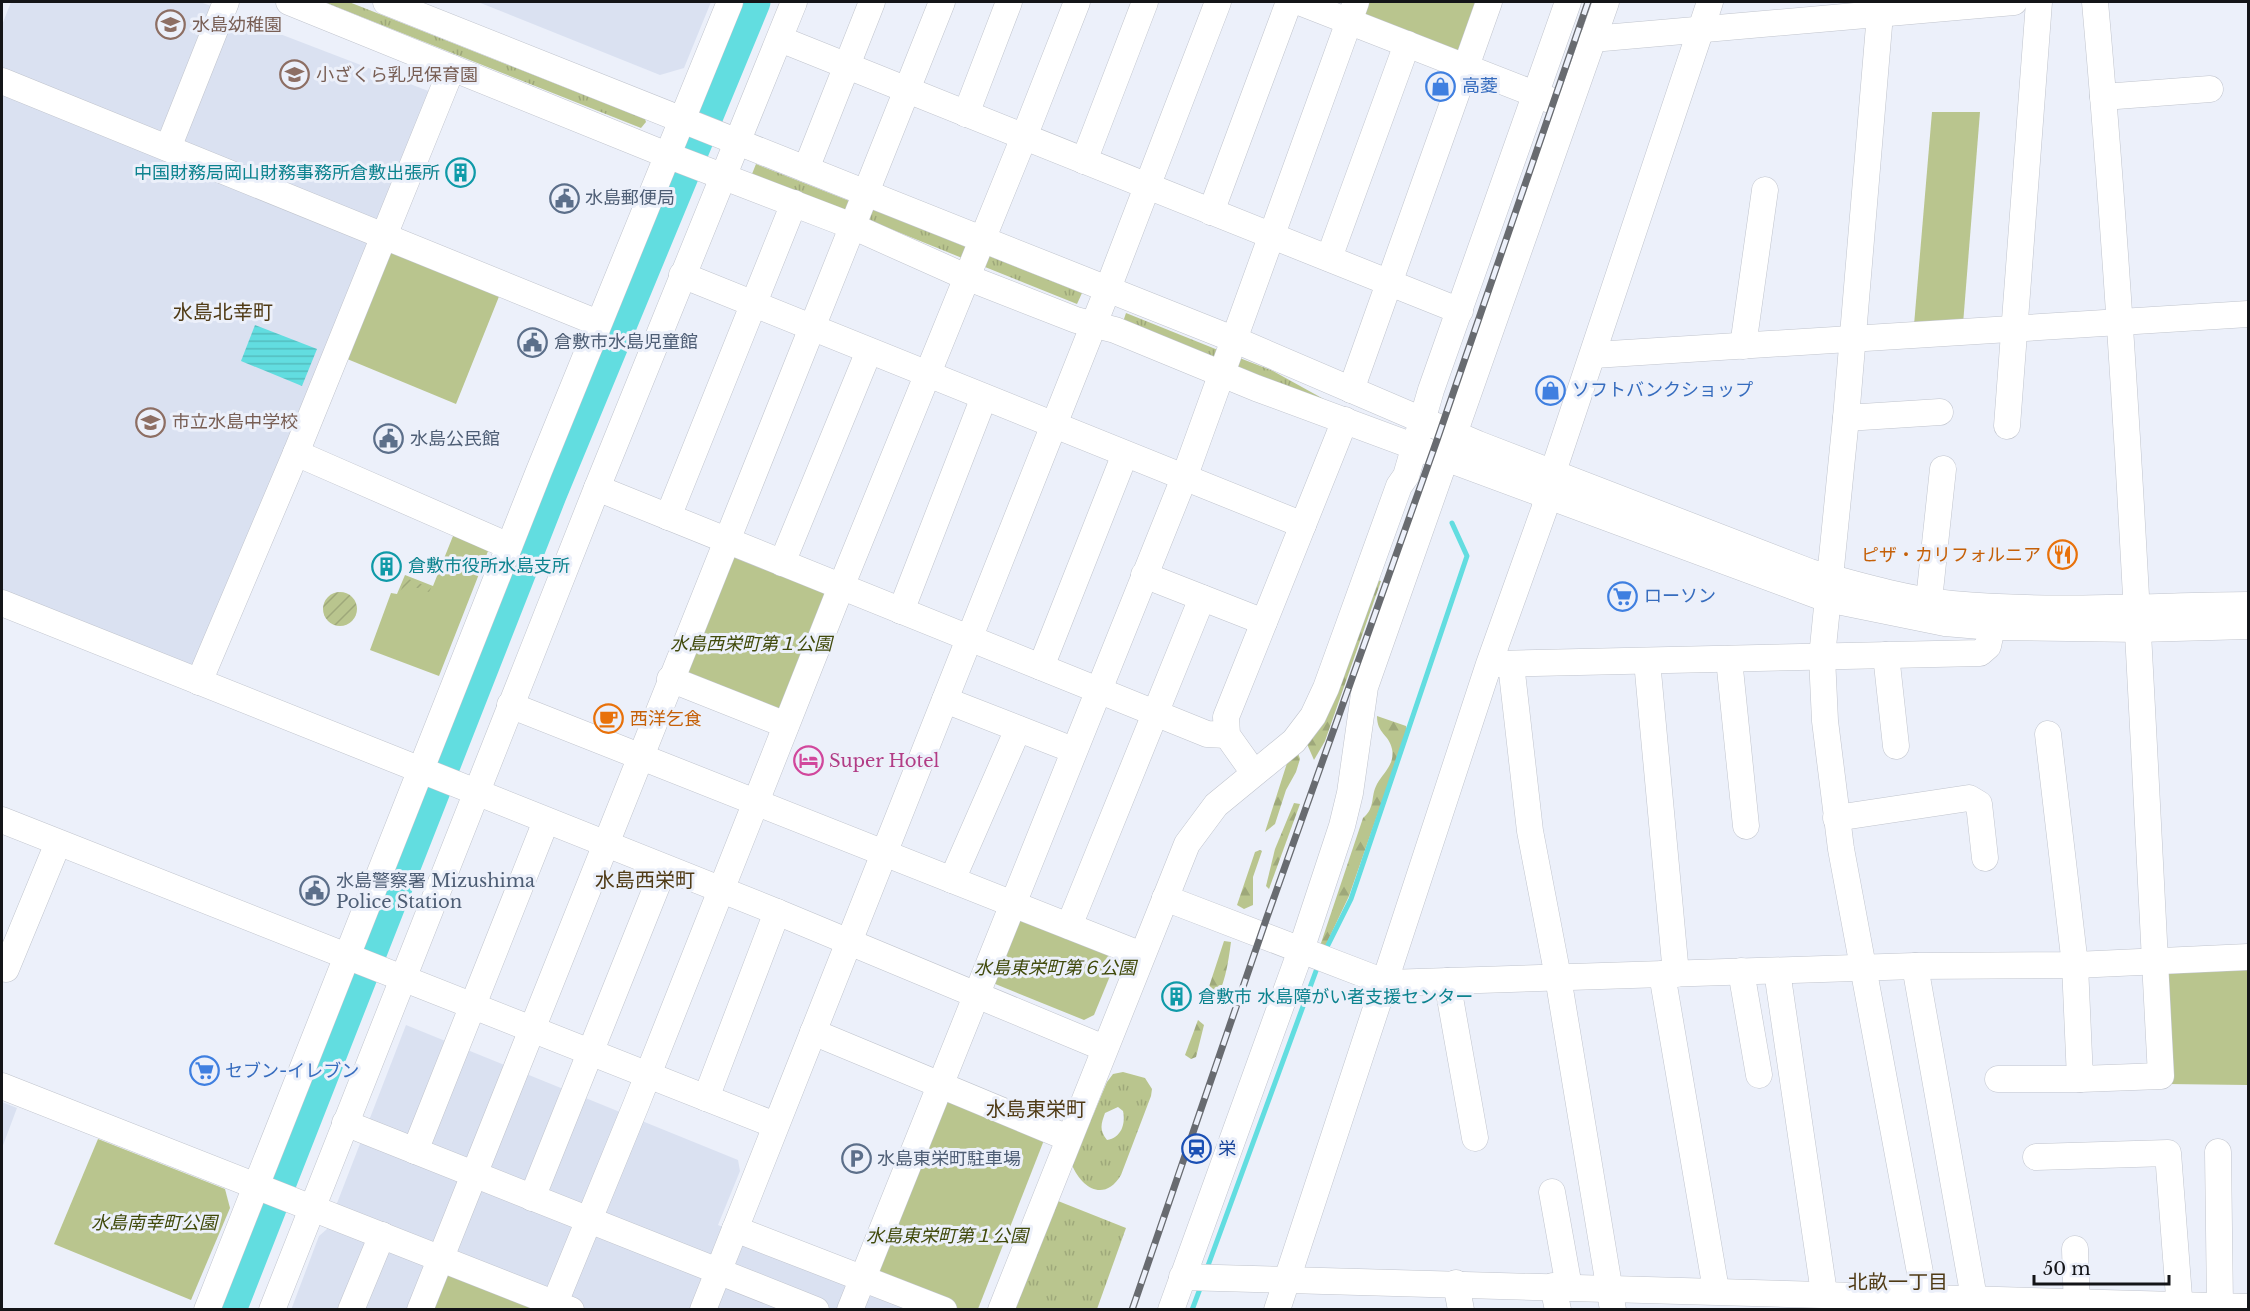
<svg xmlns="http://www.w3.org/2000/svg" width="2250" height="1311" viewBox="0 0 2250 1311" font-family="'Libre Baskerville','Noto Sans JP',serif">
  <defs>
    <pattern id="grass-tufts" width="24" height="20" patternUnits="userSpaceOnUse" patternTransform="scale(1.5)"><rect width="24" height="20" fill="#b9c58e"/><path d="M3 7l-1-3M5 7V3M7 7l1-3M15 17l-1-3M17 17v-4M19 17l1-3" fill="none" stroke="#9ea87a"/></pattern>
    <pattern id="forest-firs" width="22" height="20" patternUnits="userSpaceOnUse" patternTransform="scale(1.5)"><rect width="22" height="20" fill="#b9c58e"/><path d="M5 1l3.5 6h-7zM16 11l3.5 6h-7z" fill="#9ea87a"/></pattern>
    <pattern id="garden-furrows" width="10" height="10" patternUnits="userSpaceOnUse" patternTransform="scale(1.5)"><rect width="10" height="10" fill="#b9c58e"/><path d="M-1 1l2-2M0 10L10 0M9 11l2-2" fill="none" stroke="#9ea87a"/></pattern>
    <pattern id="water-rules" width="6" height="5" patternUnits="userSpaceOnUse" patternTransform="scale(1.5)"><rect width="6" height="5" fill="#62dde0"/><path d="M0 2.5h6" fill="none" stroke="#54bdbf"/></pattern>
  </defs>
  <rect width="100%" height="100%" fill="#ecf0fa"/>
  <g fill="#dae1f1">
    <path d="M11,2h189l14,5 -49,121 -15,6 -148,-58v-51z"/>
    <path d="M478,2h233l-27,66 -24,7z"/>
    <path d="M233,16l198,76 -48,124 -14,6 -181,-72 -4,-12z"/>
    <path d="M2,90l364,148 4,12 -169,415 -15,4 -184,-74z"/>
    <path d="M406,1025l332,135 2,11 -22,54 213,84 -640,1 28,-74 8,-7z"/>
    <path d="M2,1102l15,6 -15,40z"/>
  </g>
  <g fill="url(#grass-tufts)" fill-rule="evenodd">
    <path d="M324,2h25l296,117 1,3 -5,6z"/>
    <path d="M756,164l96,38 -4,10 -96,-38z"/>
    <path d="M871,208l100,41 -4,11 -101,-41z"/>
    <path d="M989,256l93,37 -5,11 -92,-37z"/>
    <path d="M1126,313l92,37 -3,9 -92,-37z"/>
    <path d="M1237,357l36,14 56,31 -96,-36z"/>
    <path d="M1123,1072l22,6 7,11 -1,7 -30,79c-16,27 -39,14 -49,-10l35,-83 6,-8zM1118,1107l5,4c3,13 -2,27 -16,29 -8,-10 -6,-16 -2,-27z"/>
    <path d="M1053,1199l73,29 -29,81 -87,1z"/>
  </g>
  <g fill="url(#forest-firs)">
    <path d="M1377,580l4,1 -56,160 -11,19 -7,-16z"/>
    <path d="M1377,716l29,10 1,4 -58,166 -26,55 -4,-2 44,-131c13,-11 7,-21 14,-34 7,-12 18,-20 15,-35 -3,-15 -15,-15 -15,-33z"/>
    <path d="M1298,753l2,6 -4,13 -10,18 -11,34 -10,8 23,-72z"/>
    <path d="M1294,803l6,1 -31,85 -3,-3 9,-37z"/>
    <path d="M1260,850l2,1 -9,26v28l-9,4 -7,-4 18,-53z"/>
    <path d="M1224,941l7,1c-3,22 -6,45 -19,63h-9z"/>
    <path d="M1198,1020l6,5 -8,32 -5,2 -6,-4z"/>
  </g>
  <g fill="#b9c58e">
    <path d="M1363,2h116l-19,52 -101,-42z"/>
    <path d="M1932,112h48l-17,212 -49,1z"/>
    <path d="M384,248l118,41 -46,115 -116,-48z"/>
    <path d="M455,531l35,15 -51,130 -69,-26 21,-57 6,1 8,-19 28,11z"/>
    <path d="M729,553l102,41 -51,122 -101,-42z"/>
    <path d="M1016,912l103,42 -25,61 -10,5 -96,-39z"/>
    <path d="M2248,968v117l-81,-1 -2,-113z"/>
    <path d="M947,1093l99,42 -68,174h-18l-89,-34z"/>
    <path d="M98,1139l127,50 5,19 -39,92 -137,-56z"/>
    <path d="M441,1269l101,41h-117z"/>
  </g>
  <g fill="url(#garden-furrows)">
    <path d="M406,578l25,10 -2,4 -20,-7 -5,12 -5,-2z"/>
    <circle cx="340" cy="609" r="17"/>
  </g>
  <path fill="url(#water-rules)" d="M255,325l62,24 -15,37 -61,-25z"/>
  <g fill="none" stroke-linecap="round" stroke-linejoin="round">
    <g stroke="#62dde0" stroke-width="5">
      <path d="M713,126l52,-124"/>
      <path d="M699,159l9,-22"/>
      <path d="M453,774l240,-601"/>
      <path d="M1325,951l26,-52 116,-343 -15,-33"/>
      <path d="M378,961l69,-172"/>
      <path d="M287,1190l86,-218"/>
      <path d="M1206,1271l110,-300"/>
      <path d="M243,1310l38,-106"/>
      <path d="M1192,1310l9,-24"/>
    </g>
    <path stroke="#62dde0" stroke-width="33" d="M230,1310l320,-815 204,-493"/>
    <defs>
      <g id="minor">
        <path d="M289,2l378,153 185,71 114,51 110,43 39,10 141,58 571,211 118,24 47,4 147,2 109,-3"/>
        <path d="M386,2l847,337 245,105 332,128c47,13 94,27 142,32 98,9 198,2 296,1"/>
        <path d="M1299,2l251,98"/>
        <path d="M1881,2l-35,416 -24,239 3,64 16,128 86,461"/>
        <path d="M780,39l680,272"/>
        <path d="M1592,39l422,-37"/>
        <path d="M2,81l596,242"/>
        <path d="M2103,97l107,-8"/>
        <path d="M966,114l43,-112"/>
        <path d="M168,148l58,-146"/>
        <path d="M1084,161l61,-159"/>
        <path d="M806,169l66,-167"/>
        <path d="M1211,212l78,-210"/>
        <path d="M1329,258l78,-214"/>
        <path d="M682,275l621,250"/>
        <path d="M1743,346l22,-156"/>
        <path d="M1594,355l654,-41"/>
        <path d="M1351,390l138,-388"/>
        <path d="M1846,418l94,-6"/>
        <path d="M2007,426l32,-424"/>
        <path d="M296,453l213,93"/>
        <path d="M597,488l610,246 20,1"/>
        <path d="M668,517l126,-314"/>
        <path d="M782,563l87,-212"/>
        <path d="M1144,575l120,47"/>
        <path d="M1929,600l14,-131"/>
        <path d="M2,603l775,309 327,136"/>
        <path d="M901,611l83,-214"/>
        <path d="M1886,655l10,91"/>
        <path d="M1729,659l17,167"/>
        <path d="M1647,661l29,313"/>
        <path d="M1496,664l484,-11 8,-7 4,-19"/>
        <path d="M1511,664l19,167 28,146 55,333"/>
        <path d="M1041,667l84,-213"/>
        <path d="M670,679l116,46"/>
        <path d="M199,682l97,-229 156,-385"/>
        <path d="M945,700l128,50"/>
        <path d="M510,705l632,250"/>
        <path d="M2048,734l27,231 5,114 81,-3c-19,-358 -34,-717 -66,-1074"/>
        <path d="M1254,773l-27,-38 -1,-18 119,-297"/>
        <path d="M1836,818l133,-20 10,6 6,54"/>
        <path d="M2,820l773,305"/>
        <path d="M952,880l66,-151"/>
        <path d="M1165,898l222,85 528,-17 160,-1 173,-8"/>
        <path d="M1069,926l133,-328"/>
        <path d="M1915,966l59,332"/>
        <path d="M6,969l52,-126"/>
        <path d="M1741,971l18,104"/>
        <path d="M1777,971l47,322"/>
        <path d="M1662,974l54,316"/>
        <path d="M1447,981l28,157"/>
        <path d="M813,1032l255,106"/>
        <path d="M1998,1079h82"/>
        <path d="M2,1086l569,224"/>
        <path d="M706,1098l71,-186"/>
        <path d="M345,1123l471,187"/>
        <path d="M415,1151l131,-330"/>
        <path d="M2218,1152l2,155"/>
        <path d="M2036,1157l132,-4 12,157"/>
        <path d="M1552,1192l17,95"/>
        <path d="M532,1198l132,-330"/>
        <path d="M735,1229l209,81"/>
        <path d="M2075,1249l2,61"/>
        <path d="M1182,1277l1066,30"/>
        <path d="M1456,1283l5,27"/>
        <path d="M1553,1286l5,24"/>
        <path d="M207,1310l332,-839 191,-469"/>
        <path d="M272,1310l325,-822 197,-486"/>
        <path d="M351,1310l31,-75"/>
        <path d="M420,1310l522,-1308"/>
        <path d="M552,1310l84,-205 205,-518 183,-450 53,-135"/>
        <path d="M703,1310l404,-1019 111,-289"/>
        <path d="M850,1310l334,-832 172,-476"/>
        <path d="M1001,1310l186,-466 29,-39 78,-64 19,-25 13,-28 73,-202 7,-10 25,-86 137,-388"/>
        <path d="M1171,1310l130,-360 41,-124 8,-33 15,-106 241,-685"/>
        <path d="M1277,1310l212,-646 55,-154 13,-50 153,-458"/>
      </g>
    </defs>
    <use href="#minor" stroke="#c0c4cd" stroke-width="27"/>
    <use href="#minor" stroke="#fff" stroke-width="26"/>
    <defs>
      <path id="rail" d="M1132,1310l135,-393 170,-477 151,-438"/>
    </defs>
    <use href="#rail" stroke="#686b70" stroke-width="7"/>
    <use href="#rail" stroke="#ecf0fa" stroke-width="4.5" stroke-dasharray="14" stroke-linecap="butt"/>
  </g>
  <defs>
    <symbol id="school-ring" viewBox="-11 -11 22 22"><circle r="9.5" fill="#ecf0fa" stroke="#8d6e63" stroke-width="1.5"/><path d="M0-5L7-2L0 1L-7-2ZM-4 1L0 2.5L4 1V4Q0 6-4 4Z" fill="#8d6e63"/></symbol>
    <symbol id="shop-ring" viewBox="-11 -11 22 22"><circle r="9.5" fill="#ecf0fa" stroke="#3f7fe0" stroke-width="1.5"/><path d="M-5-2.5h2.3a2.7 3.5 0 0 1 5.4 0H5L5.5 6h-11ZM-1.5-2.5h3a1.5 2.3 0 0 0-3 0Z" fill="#3f7fe0"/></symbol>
    <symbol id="building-ring" viewBox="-11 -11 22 22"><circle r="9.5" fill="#ecf0fa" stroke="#0f9aa8" stroke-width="1.5"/><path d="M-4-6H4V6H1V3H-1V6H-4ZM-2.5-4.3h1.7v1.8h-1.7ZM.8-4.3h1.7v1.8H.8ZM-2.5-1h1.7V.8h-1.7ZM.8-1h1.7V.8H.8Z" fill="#0f9aa8"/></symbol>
    <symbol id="civic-ring" viewBox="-11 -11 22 22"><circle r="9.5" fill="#ecf0fa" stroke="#5c6f8a" stroke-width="1.5"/><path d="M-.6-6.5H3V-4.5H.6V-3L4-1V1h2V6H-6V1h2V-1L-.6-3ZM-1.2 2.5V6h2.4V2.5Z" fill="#5c6f8a"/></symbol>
    <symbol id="restaurant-ring" viewBox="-11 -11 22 22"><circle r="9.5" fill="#ecf0fa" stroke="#e8710a" stroke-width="1.5"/><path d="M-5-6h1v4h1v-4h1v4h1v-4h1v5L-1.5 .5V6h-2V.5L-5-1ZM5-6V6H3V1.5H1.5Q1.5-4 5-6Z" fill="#e8710a"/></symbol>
    <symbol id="supermarket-ring" viewBox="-11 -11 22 22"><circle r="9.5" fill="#ecf0fa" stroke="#3f7fe0" stroke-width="1.5"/><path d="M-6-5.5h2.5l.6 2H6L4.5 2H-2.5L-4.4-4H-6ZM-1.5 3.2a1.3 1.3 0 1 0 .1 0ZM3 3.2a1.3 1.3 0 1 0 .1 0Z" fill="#3f7fe0"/></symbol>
    <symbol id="cafe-ring" viewBox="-11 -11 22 22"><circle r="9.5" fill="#ecf0fa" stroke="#e8710a" stroke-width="1.5"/><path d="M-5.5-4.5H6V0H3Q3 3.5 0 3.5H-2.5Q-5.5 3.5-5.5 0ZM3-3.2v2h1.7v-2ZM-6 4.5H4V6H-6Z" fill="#e8710a"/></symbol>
    <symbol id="hotel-ring" viewBox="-11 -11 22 22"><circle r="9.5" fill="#ecf0fa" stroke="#d1479c" stroke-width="1.5"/><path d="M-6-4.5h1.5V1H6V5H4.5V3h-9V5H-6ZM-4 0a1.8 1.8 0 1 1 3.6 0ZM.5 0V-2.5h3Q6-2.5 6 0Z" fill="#d1479c"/></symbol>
    <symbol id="station-ring" viewBox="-11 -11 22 22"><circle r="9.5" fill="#ecf0fa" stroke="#1a4fb4" stroke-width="1.5"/><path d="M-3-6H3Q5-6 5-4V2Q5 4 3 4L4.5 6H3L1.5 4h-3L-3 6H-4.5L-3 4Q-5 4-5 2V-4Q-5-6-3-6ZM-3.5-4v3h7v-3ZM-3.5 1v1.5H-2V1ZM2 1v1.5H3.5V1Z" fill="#1a4fb4"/></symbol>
    <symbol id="parking-ring" viewBox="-11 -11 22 22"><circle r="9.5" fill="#ecf0fa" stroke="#5c6f8a" stroke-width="1.5"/><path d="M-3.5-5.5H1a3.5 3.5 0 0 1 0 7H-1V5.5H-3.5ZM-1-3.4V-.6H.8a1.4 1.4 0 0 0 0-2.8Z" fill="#5c6f8a"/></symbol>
  </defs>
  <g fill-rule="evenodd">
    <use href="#school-ring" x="154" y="8" width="33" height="33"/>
    <use href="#school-ring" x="278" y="58" width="33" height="33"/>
    <use href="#shop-ring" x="1424" y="70" width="33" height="33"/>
    <use href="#building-ring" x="444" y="156" width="33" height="33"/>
    <use href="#civic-ring" x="548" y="182" width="33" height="33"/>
    <use href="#civic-ring" x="516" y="326" width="33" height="33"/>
    <use href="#shop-ring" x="1534" y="374" width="33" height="33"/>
    <use href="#school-ring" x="134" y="406" width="33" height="33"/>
    <use href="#civic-ring" x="372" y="422" width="33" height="33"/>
    <use href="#restaurant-ring" x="2046" y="538" width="33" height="33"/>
    <use href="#building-ring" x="370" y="550" width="33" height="33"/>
    <use href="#supermarket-ring" x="1606" y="580" width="33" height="33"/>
    <use href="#cafe-ring" x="592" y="702" width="33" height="33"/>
    <use href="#hotel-ring" x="792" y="744" width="33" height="33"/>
    <use href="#civic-ring" x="298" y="874" width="33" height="33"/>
    <use href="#building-ring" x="1160" y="980" width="33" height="33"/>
    <use href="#supermarket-ring" x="188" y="1054" width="33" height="33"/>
    <use href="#station-ring" x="1180" y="1132" width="33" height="33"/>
    <use href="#parking-ring" x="840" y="1142" width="33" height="33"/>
  </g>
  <g text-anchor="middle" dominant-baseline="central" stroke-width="6" stroke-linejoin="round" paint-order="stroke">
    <g font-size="18" fill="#785e54" stroke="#ecf0fa" text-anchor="start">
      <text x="192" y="25">水島幼稚園</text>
      <text x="316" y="75">小ざくら乳児保育園</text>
      <text x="172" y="422">市立水島中学校</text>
    </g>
    <g font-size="18" fill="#366cbe" stroke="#ecf0fa" text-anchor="start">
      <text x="1462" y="86">高菱</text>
      <text x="1572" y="390">ソフトバンクショップ</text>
      <text x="1644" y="596">ローソン</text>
      <text x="225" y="1071">セブン-イレブン</text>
    </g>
    <g font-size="18" fill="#0d838f" stroke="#ecf0fa" text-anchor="start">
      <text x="440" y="173" text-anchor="end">中国財務局岡山財務事務所倉敷出張所</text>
      <text x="408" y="566">倉敷市役所水島支所</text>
      <text x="1198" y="997">倉敷市 水島障がい者支援センター</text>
    </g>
    <g font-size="18" fill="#4e5e75" stroke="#ecf0fa" text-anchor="start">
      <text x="585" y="198">水島郵便局</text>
      <text x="554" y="342">倉敷市水島児童館</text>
      <text x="410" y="439">水島公民館</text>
      <text x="336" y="881">水島警察署 Mizushima<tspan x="336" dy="21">Police Station</tspan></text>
      <text x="877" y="1159">水島東栄町駐車場</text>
    </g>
    <g font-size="18" fill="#c56008" stroke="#ecf0fa" text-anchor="end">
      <text x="2041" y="555">ピザ・カリフォルニア</text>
      <text x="630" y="719" text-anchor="start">西洋乞食</text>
    </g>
    <g font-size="18" font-style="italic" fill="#404a0b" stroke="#ecf0fa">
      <text x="751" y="644">水島西栄町第１公園</text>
      <text x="1055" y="968">水島東栄町第６公園</text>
      <text x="154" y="1223">水島南幸町公園</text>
      <text x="947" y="1236">水島東栄町第１公園</text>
    </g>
    <g font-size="18" fill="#b23c85" stroke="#ecf0fa" text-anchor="start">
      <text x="829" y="761">Super Hotel</text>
    </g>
    <g font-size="18" fill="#164399" stroke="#ecf0fa" text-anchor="start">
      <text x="1218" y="1149">栄</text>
    </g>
    <g font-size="20" fill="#4f3a15" stroke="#ecf0fa">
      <text x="223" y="312">水島北幸町</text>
      <text x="645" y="880">水島西栄町</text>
      <text x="1036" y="1109">水島東栄町</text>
      <text x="1898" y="1282">北畝一丁目</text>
    </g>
  </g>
  <rect width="2250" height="1311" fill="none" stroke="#141518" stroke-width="6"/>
  <path d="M2034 1275v9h135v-9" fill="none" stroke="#141518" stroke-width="3"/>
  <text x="2043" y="1275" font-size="18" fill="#141518" stroke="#ecf0fa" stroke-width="4.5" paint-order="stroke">50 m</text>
</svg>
